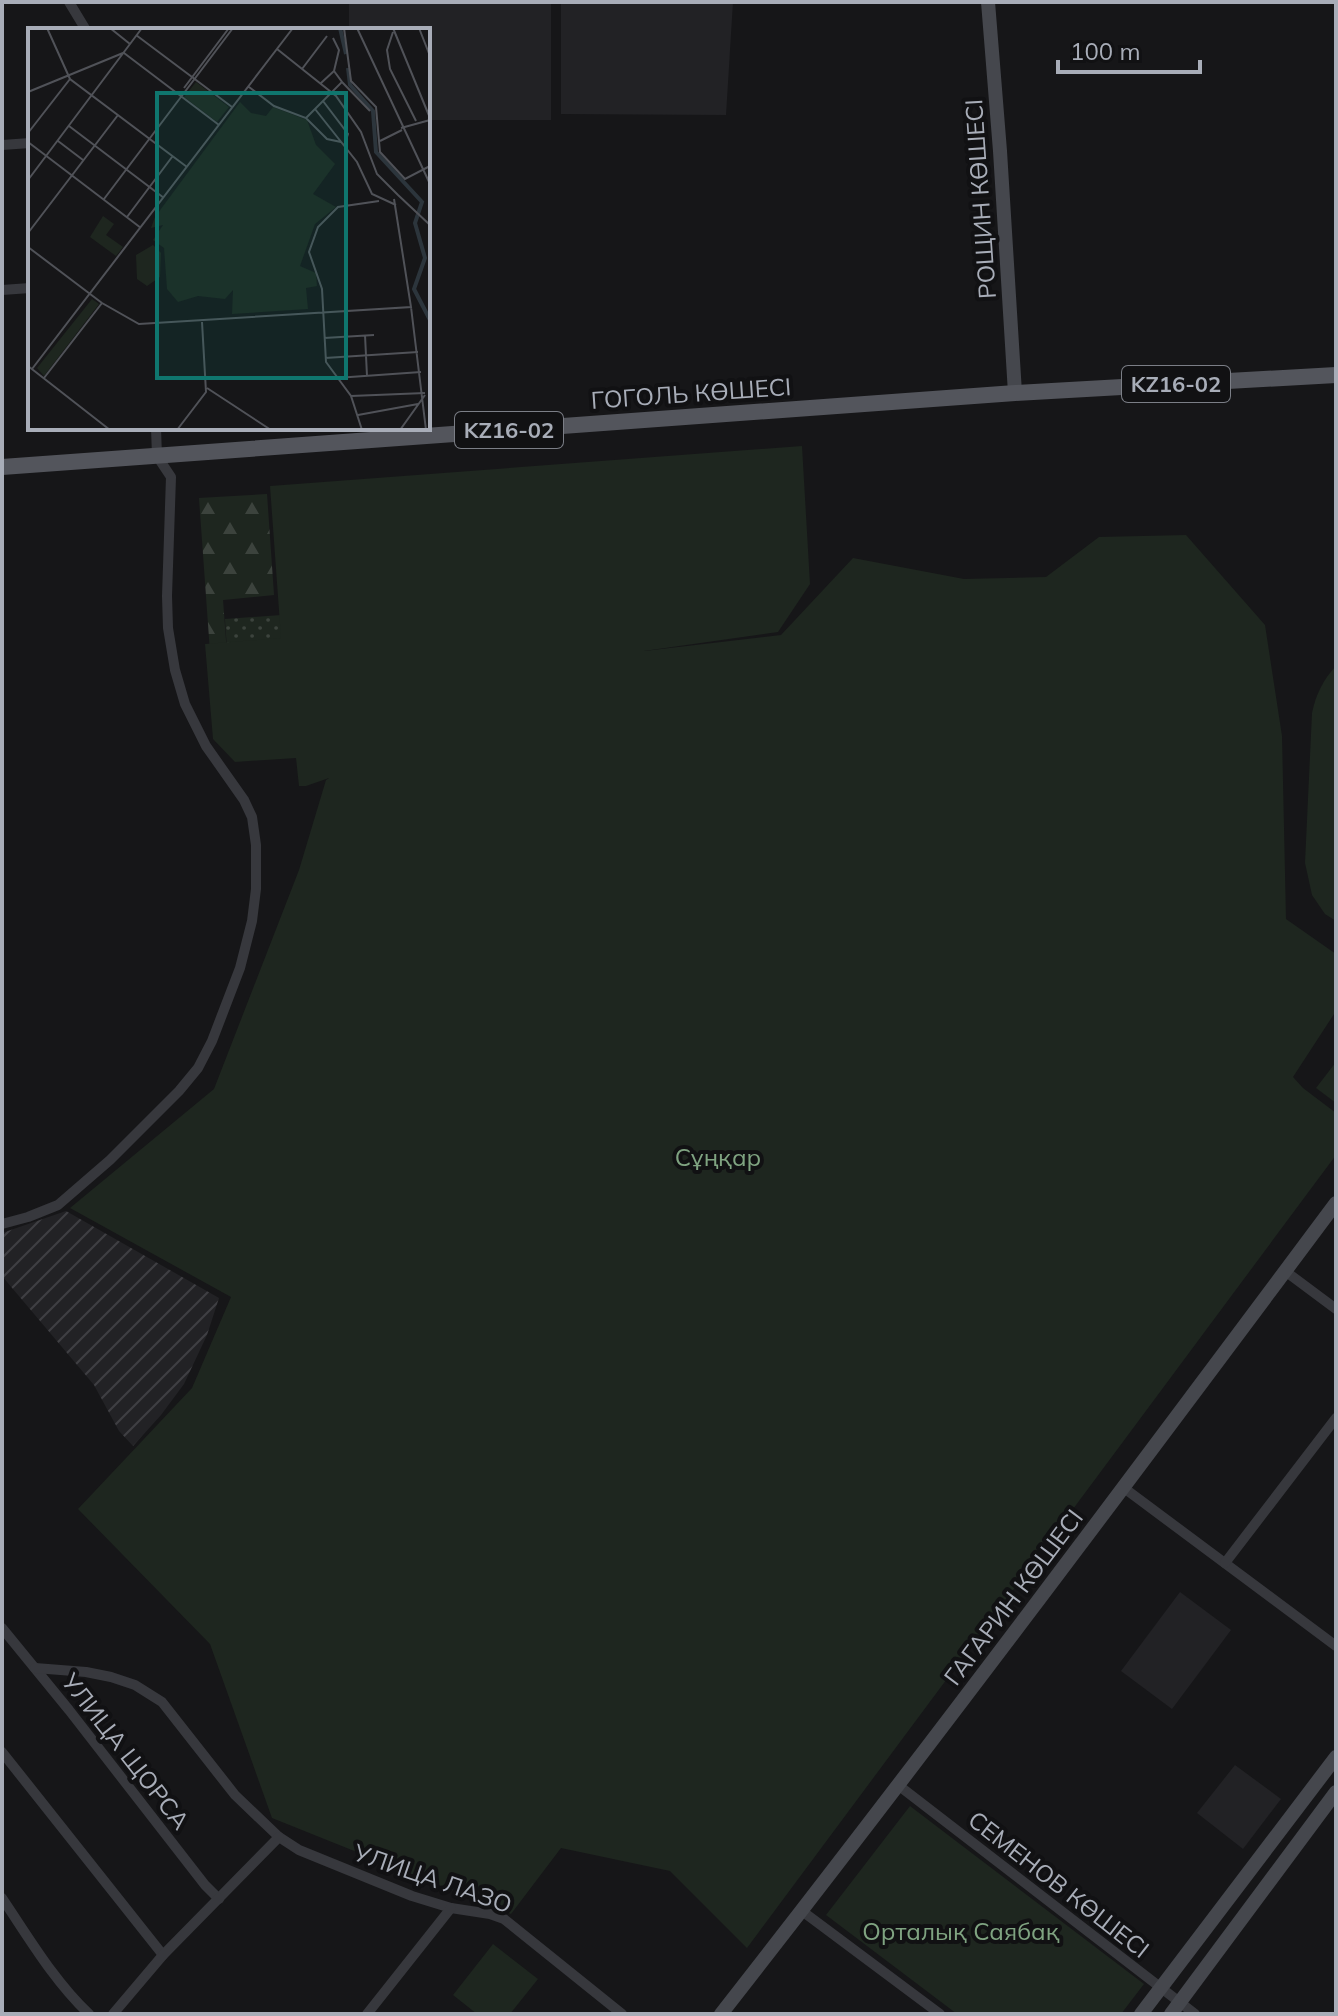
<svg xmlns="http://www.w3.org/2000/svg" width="1338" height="2016" viewBox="0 0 1338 2016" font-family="Mulish,sans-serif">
  <defs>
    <pattern id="industrial-furrows" width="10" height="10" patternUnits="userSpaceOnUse" patternTransform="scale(2)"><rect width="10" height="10" fill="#222225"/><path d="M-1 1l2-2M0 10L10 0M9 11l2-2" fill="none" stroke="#3f3f43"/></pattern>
    <pattern id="grass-dots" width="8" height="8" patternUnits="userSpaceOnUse" patternTransform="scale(2)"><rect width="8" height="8" fill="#1e261f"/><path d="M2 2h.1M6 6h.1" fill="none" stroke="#3c433d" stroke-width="1.8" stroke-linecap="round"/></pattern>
    <pattern id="forest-firs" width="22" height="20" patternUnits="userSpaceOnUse" patternTransform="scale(2)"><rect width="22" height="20" fill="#1e261f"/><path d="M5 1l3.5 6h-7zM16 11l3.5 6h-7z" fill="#3c433d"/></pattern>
  </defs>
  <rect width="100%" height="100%" fill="#161618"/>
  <g fill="#222225">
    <path d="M349,2h202v118h-123v-90h-79z"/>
    <path d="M561,2h172l-7,113 -165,-1z"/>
    <path d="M1180,1592l51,38 -59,79 -51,-38z"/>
    <path d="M1235,1765l46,34 -38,50 -46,-36z"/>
  </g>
  <path fill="url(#industrial-furrows)" d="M66,1211l153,87 -12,37 -23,49 -23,31 -28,31 -14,-15 -25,-46 -92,-109v-43z"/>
  <path fill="url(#grass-dots)" d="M282,615l5,73 -57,5 -5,-74z"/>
  <path fill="url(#forest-firs)" d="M267,494l7,101 -51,5 10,135 -17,1 -17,-238z"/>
  <g fill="#1e261f">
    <path d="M802,446l8,138 -32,48 -134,19 137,-16 72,-77 111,21 82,-2 53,-40 87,-2 79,90 17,111 4,183 50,35v57l-43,66 10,11 33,25v42l-589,793 -77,-77 -109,-23 -50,66 -239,-96 -62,-174 -132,-135 114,-121 39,-91 -161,-89 144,-119 85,-219 27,-90 3,-2 -23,8h-7l-3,-28 -61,4 -22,-23 -8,-95 76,-6 -11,-152z"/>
    <path d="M1336,666v255l-11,-7 -13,-19 -7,-32 7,-150c4,-19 11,-33 24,-47z"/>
    <path d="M1336,1062v41l-20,-15z"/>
    <path d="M910,1806l234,178 -23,30h-164l-131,-99z"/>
    <path d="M493,1944l45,35 -28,35h-33l-24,-19z"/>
  </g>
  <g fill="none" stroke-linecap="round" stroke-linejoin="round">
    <g stroke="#37383d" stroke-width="10">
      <path d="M69,2l17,28"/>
      <path d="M2,145l28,-2"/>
      <path d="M2,290l28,-2"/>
      <path d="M2,1224l26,-7 30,-12 52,-45 69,-69 19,-23 14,-27 28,-73 12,-47 4,-32v-44l-4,-28 -8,-17 -38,-54 -21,-42 -10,-34 -7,-42 -1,-32 4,-119 -14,-21 -1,-28"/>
      <path d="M1285,1271l51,38"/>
      <path d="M1124,1488l212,158"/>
      <path d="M1225,1563l111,-145"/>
      <path d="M2,1628l67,82 136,175 14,14"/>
      <path d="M35,1668l51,4 25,5 24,8 27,17 73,93 44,42 20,13 113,46 39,12 39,6 14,5 118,95"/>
      <path d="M2,1752l161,203"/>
      <path d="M898,1785l297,229"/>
      <path d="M2,1898c27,40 52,83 87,116"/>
      <path d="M802,1911l138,103"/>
      <path d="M113,2014l50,-59 116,-118"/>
      <path d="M367,2014l84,-106"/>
    </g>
    <g stroke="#45474d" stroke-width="14">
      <path d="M988,2l12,149 15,242"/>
      <path d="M721,2014c209,-267 412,-539 615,-811"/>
      <path d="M1141,2014l195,-257"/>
      <path d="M1171,2014l165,-222"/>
    </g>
    <path stroke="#53555c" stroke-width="16" d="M2,467l1013,-74 321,-18"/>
  </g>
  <g text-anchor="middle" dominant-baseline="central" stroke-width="8" stroke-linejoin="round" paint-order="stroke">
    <g fill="#111113" stroke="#7b7e86" stroke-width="2">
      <rect x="1122" y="366" width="108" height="36" rx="6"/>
      <rect x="455" y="412" width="108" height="36" rx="6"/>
    </g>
    <g font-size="22" font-weight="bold" fill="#a8adb8">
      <text x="1176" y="384">KZ16-02</text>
      <text x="509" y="430">KZ16-02</text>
    </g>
    <g font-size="24" fill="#a8adb8" stroke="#111113">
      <text transform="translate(980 199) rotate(-94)">РОЩИН КӨШЕСІ</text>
      <text transform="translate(691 393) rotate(-4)">ГОГОЛЬ КӨШЕСІ</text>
      <text transform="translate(1013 1597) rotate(-53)">ГАГАРИН КӨШЕСІ</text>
      <text transform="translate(126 1751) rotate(52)">УЛИЦА ЩОРСА</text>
      <text transform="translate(433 1878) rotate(19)">УЛИЦА ЛАЗО</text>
      <text transform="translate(1059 1884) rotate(38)">СЕМЕНОВ КӨШЕСІ</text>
    </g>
    <g font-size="24" fill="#7fa381" stroke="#111113">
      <text x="718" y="1157">Сұңқар</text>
      <text x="961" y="1931">Орталық Саябақ</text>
    </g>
  </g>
  <g transform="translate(28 28)">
    <rect width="402" height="402" fill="#161618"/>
    <path d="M75,188l11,8 -8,11 17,12 -7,9 -26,-19z" fill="#1e261f"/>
    <path d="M168,54l33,25 -12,15 -33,-25zM212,74l11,11 15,3 7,-9 34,13 9,25 19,19 -22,30 23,13 -21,17 -15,42 16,7 1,13 -11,2 2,21 -76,5 1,-24 -8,9 -27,-3 -20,6 -11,-13 -3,-41 -11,-8 10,-15 -12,3 4,-11zM125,217l8,8 -1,24 -13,9 -10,-7 -1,-24zM64,271l7,5 -55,72 -7,-8z" fill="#1e261f"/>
    <path fill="none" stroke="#2c353c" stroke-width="4" d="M312,0l6,26M320,40l2,17 23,26 3,41 46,50 -7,21 10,35 -11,31 16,31"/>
    <path fill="none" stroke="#505258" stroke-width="2" d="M19,0l23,51 117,88M82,0l20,16M316,0l7,53 25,26 4,45 25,27 25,-13M329,0l73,156M365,0l37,90M391,0l11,28M365,4l-6,18 3,19 26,52M108,7l96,72M249,21l59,47 25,36 16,42 21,21M96,25l95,72M274,41l25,-33M314,54l28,29M293,55l13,-12 5,-21 -6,-12M221,59l25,19 32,12 21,21 14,3M156,60l45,-60M0,64l95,-39M295,73l25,33 -4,12M287,81l42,53 15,32 24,11M278,90l36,-36 -8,-11M41,98l95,72M373,100l29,-8M0,105l42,-54M30,113l25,19M352,113l22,-11M0,114l113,86M0,152l114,-152M370,167l32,30M76,171l129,-171M99,189l45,-60M0,205l90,-118M0,219l74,56 37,21 272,-17 -17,-108M383,279l15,123M337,307l2,41M296,310l50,-3M297,330l93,-6M0,338l82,64M4,341l261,-341M16,350l58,-75M308,350l85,-6M179,360l64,42M323,368l74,-3M330,387l60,-11M149,402l29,-38 -4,-70M334,402l-11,-34 -25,-34 -4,-73 -13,-37 9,-25 20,-20 41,-6M372,402l25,-35"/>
    <path fill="#0f766e" fill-opacity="0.15" stroke="#0f766e" stroke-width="4" d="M129,65h189v285h-189z"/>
    <rect width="402" height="402" fill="none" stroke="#a8adb8" stroke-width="4"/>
  </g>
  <rect width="1338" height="2016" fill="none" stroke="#a8adb8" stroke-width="8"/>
  <path d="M1058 60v12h142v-12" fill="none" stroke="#a8adb8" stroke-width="4"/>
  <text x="1070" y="60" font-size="24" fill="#a8adb8" stroke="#111113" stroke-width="6" paint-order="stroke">100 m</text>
</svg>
